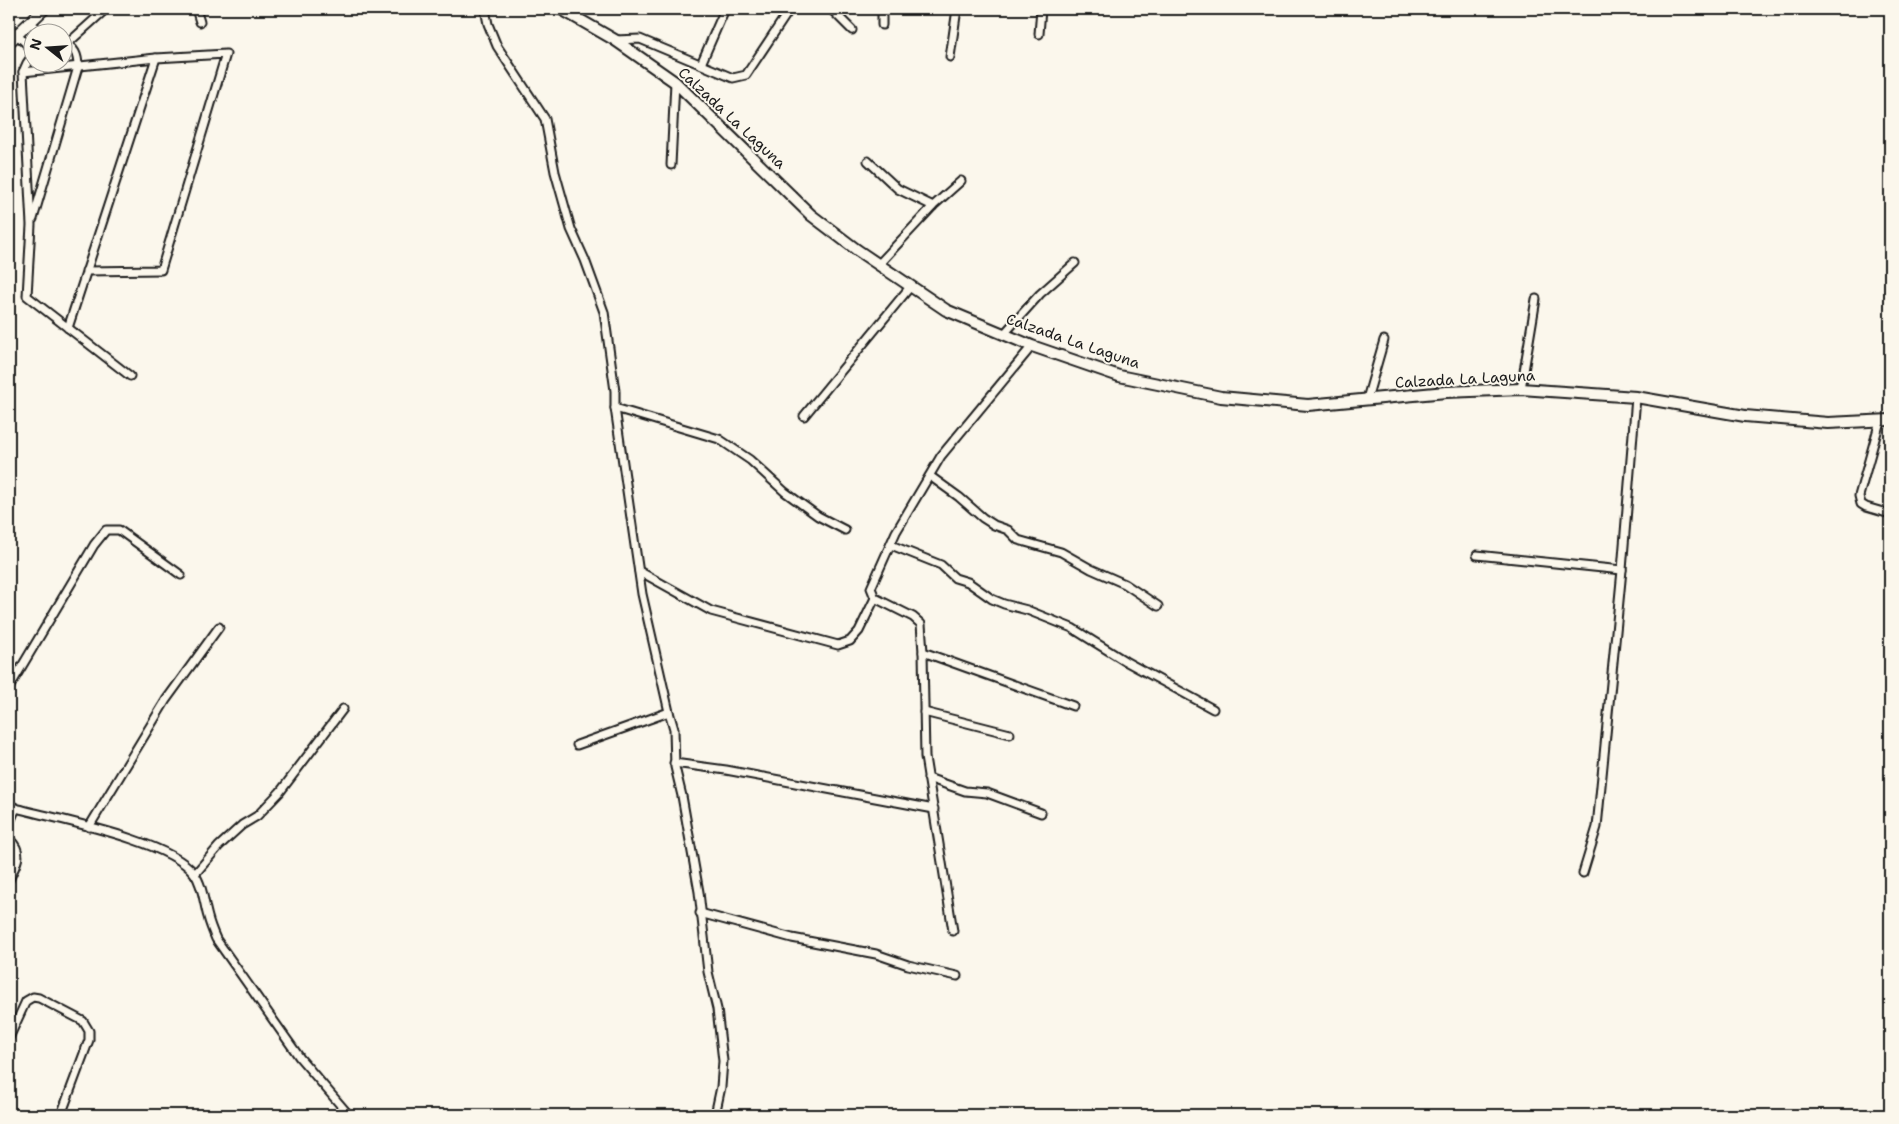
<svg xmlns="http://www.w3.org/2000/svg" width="1899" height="1124" viewBox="0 0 1899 1124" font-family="'Shantell Sans',sans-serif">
  <rect width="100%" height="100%" fill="#fbf7ec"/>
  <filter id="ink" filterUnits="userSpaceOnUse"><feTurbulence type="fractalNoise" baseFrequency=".02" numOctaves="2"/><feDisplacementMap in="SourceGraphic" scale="10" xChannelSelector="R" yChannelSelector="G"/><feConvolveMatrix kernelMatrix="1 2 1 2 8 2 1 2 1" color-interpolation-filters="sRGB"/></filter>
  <g filter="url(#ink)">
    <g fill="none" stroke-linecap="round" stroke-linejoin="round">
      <defs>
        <g id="street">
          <path d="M196,9l4,13"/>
          <path d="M485,9l3,15 9,22 48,73 10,53 16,57 14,31 19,52 11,79v17l27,186 27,118 5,17 1,38 7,29 17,96 9,80 9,37 6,52 -2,26 -6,28"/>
          <path d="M831,9l21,21"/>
          <path d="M30,22l11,10"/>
          <path d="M882,25v-16"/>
          <path d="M1039,34l2,-25"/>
          <path d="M17,35l15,14"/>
          <path d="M615,40l25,-1 93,39 13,-3 44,-66"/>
          <path d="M66,45l40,-36"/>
          <path d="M32,56l-5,7 -4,9 8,153 -4,71 103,80"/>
          <path d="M950,57l7,-48"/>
          <path d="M701,64l24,-55"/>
          <path d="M23,72l133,-14 70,-4 -65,216 -75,1"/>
          <path d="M868,161l30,28 35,17"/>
          <path d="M671,165l4,-83"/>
          <path d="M33,219l45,-152c0,-10 -3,-23 -16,-22"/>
          <path d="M878,265l55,-59 28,-25"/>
          <path d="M68,328l88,-270"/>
          <path d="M1004,334l36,-40 35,-31"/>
          <path d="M1521,389l15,-90"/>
          <path d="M1367,399l17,-59"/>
          <path d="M615,408l104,31 31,21 35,32 33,24 27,14"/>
          <path d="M804,416l106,-129"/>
          <path d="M1880,421l-21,75 2,8 5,3 24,7"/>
          <path d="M930,476l29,21 24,21 11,7 14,5 10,10 43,12 30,17 34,15 33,22"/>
          <path d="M891,545l50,20 14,13 13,4 24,17 12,5 23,6 45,18 53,33 88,48"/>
          <path d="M1477,555l145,15"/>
          <path d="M639,571l72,40 127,34 12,-4 9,-10 16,-33"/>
          <path d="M923,652l150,54"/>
          <path d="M9,688l85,-143 12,-15h13l62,45"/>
          <path d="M924,712l86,22"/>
          <path d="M577,745l92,-33"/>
          <path d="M674,763l52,7 208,39"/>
          <path d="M928,778l37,13 22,2 54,20"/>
          <path d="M9,804l7,4c43,12 152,32 178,65 9,12 10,31 14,44 2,8 5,15 8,22l84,119 49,57"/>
          <path d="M9,824l7,-16"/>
          <path d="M89,827l77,-127 53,-73"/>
          <path d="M9,839c16,14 7,25 0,41"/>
          <path d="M1583,873l14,-46 25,-257 14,-173"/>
          <path d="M195,874l24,-28 23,-21 15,-9 23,-24 63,-83"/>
          <path d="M700,913l92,25 84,16 32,11 49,11"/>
          <path d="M953,931l-28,-174 -2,-105 -2,-28 -8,-7 -38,-19 -4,-10 25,-56 45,-76 91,-110"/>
          <path d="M9,1038l17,-37 7,-4 6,1 44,23 6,10v9l-28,75"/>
        </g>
        <g id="secondary">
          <path d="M561,9l54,31 60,42 136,133 46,35 89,60 86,36 87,30 102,21 87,8 138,-13 75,-3 115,8 109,19 83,7 62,-3"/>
          <path d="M9,42l35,-33"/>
        </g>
      </defs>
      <use href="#street" stroke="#1c1c1c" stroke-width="11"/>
      <use href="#secondary" stroke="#1c1c1c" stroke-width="14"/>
      <use href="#street" stroke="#fbf7ec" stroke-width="7"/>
      <use href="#secondary" stroke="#fbf7ec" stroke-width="10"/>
    </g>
  </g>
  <g text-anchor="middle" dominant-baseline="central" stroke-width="4" stroke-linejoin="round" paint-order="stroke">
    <g font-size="15" fill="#1c1c1c" stroke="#fbf7ec">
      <text transform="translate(732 118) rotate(43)">Calzada La Laguna</text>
      <text transform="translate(1073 341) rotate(19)">Calzada La Laguna</text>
      <text transform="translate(1465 379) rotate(-3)">Calzada La Laguna</text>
    </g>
  </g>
  <rect width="1899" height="1124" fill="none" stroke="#fbf7ec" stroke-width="30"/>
  <rect x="15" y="15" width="1869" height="1094" fill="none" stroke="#1c1c1c" stroke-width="2" filter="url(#ink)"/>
  <g transform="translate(48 48) rotate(287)"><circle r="24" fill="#fbf7ec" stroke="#a29f99"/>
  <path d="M0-4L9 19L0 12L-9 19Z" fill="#1c1c1c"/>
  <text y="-8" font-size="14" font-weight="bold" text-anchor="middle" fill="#1c1c1c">N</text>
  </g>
</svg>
